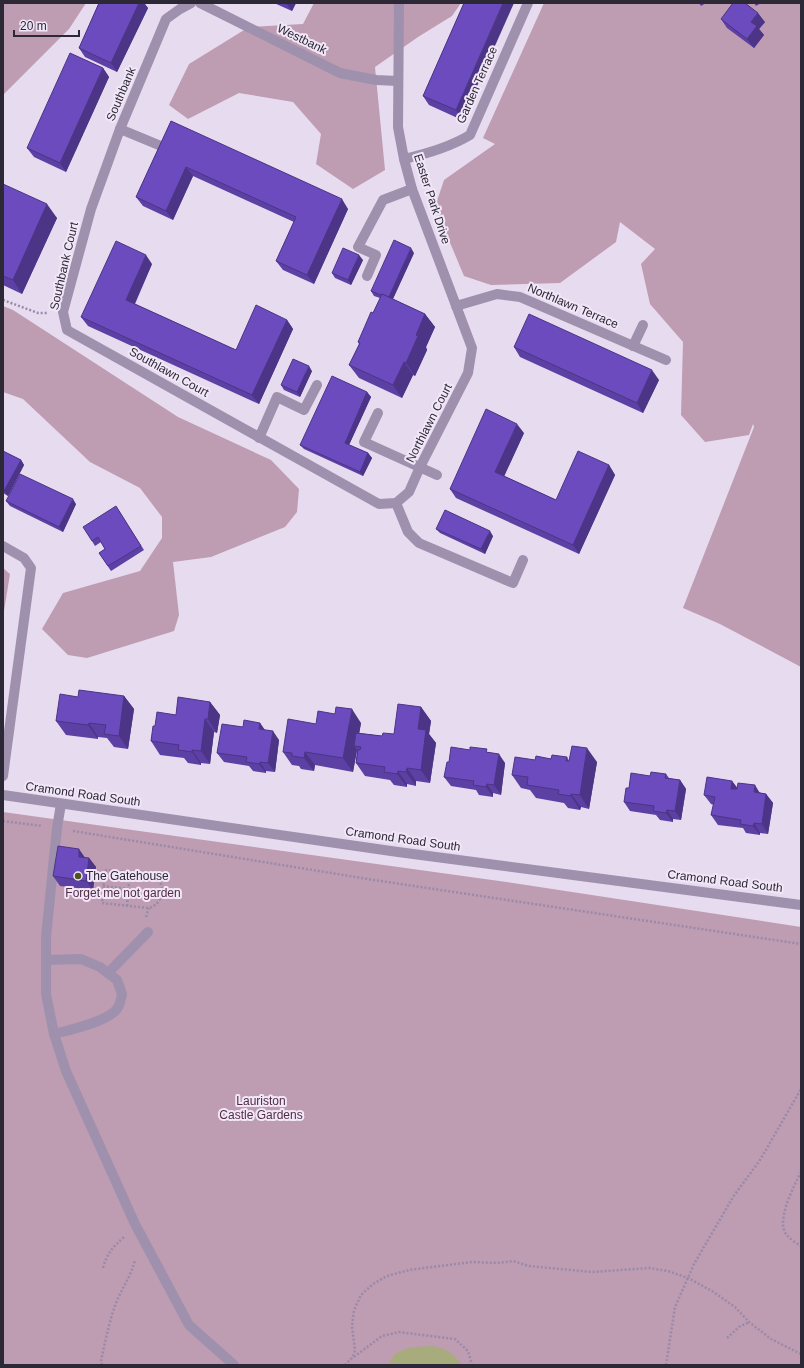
<svg xmlns="http://www.w3.org/2000/svg" width="804" height="1368" font-family="Helvetica,sans-serif">
<style>
.green{fill:#be9cb2}
.water{fill:#a8ac7c}
.lines{fill:none;stroke-linecap:round;stroke-linejoin:round}
.path{stroke:#998aa9;stroke-width:2.5;stroke-dasharray:2 2;stroke-linecap:butt}
.service{stroke:#9f91ae;stroke-width:10}
.minor{stroke:#9f91ae;stroke-width:10}
.tertiary{stroke:#9f91ae;stroke-width:10}
.wall{fill:#5d40a4}
.shaded-wall{fill:#4c3486}
.building{fill:#6c4bbf;stroke:#4c3486}
.poi-dot{fill:#4e5420;stroke:#f1e7f8;stroke-width:1.5}
.labels{text-anchor:middle;stroke-width:4;stroke-linejoin:round;paint-order:stroke}
.street-label{font-size:12px;fill:#2c2835;stroke:#f1e7f8}
.poi-label{font-size:12px;fill:#2c2835;stroke:#f1e7f8;text-anchor:start}
.park-label{font-size:12px;fill:#522d43;stroke:#f1e7f8}
</style>
<rect width="100%" height="100%" fill="#e7dbf0"/>
<g class="green">
<path d="M3 3H86L69 29 3 95Z"/>
<path d="M314 3H461L452 16 418 37 375 67 385 170 353 189 316 164 321 134 293 102 239 93 188 119 169 105 189 64 249 27 303 24Z"/>
<path d="M544 3H801V667L720 624 683 608 754 427 753 424 749 435 705 442 681 415 683 342 650 304 641 264 655 249 620 222 616 242 560 283 491 285 464 276 435 207 444 180 495 144 483 138Z"/>
<path d="M3 306 13 310 178 417 271 460 299 489 297 512 285 527 211 557 173 562 179 615 174 631 87 658 68 655 42 629 63 593 140 571 162 538V517L140 488 90 462 23 399 3 392Z"/>
<path d="M3 568 10 574 3 617Z"/>
<path d="M3 812 513 883 801 927V1365H3Z"/>
</g>
<path class="water" d="M432 1346C446 1348 454 1354 462 1365H390C391 1346 418 1347 432 1346Z"/>
<g class="lines">
<g class="path">
<path d="M3 300 38 313H47"/>
<path d="M3 821 42 826"/>
<path d="M73 831 374 880 801 944"/>
<path d="M105 870 153 874C166 883 165 903 149 908L102 903Z"/>
<path d="M103 886 129 889"/>
<path d="M127 906 130 872"/>
<path d="M146 917 149 908"/>
<path d="M801 1172C794 1186 776 1220 786 1234 790 1239 796 1243 801 1246"/>
<path d="M103 1268C107 1253 113 1247 124 1237"/>
<path d="M727 1338 739 1327 749 1322"/>
<path d="M354 1357 382 1336 399 1332 455 1339 468 1351 472 1365"/>
<path d="M102 1365 101 1361C105 1342 109 1322 116 1303 122 1288 131 1276 135 1260"/>
<path d="M345 1365 353 1357 355 1350 352 1326 354 1310 361 1295 373 1284 387 1276 409 1270 472 1262 497 1263 513 1261 529 1266 592 1272 649 1268 668 1271 688 1278 712 1291 735 1307 749 1322 771 1339 801 1354"/>
<path d="M666 1365 675 1307 694 1264 733 1197 760 1160 801 1089"/>
</g>
<g class="service">
<path d="M120 129 161 146"/>
<path d="M367 276 376 255 358 247 383 200 412 189"/>
<path d="M378 413 364 442 437 475"/>
<path d="M259 438 277 397 304 410 317 385"/>
<path d="M396 503 408 532 419 543 513 583 523 560"/>
<path d="M61 804 57 828 46 937V994L54 1034 66 1071 135 1224 189 1325 234 1365"/>
<path d="M46 960 81 959 100 967 117 980 122 994C121 999 120 1005 117 1009 107 1022 69 1030 54 1034"/>
<path d="M108 973 148 932"/>
</g>
<g class="minor">
<path d="M191 3 180 9 166 19 120 129 91 209 63 312 67 330 379 504 396 503 409 492 420 467 468 373 472 348 412 189 404 159 398 127 399 3"/>
<path d="M200 3 340 73 376 80 398 81"/>
<path d="M404 159C426 154 450 147 470 135L528 3"/>
<path d="M456 306 497 294 520 297 666 360"/>
<path d="M633 346 643 325"/>
<path d="M3 546 24 558 31 568 3 776"/>
</g>
<path class="tertiary" d="M3 795 398 852 801 905"/>
</g>
<g class="wall">
<path d="M99 3H144L148 8 117 72 85 57 79 48Z"/>
<path d="M274 3H296L292 11Z"/>
<path d="M464 3 462 120 429 105 423 96Z"/>
<path d="M699 3H706L701 6Z"/>
<path d="M754 3H761L756 6Z"/>
<path d="M721 19 765 22 759 29 764 35 754 48 727 28Z"/>
<path d="M103 68 109 77 66 172 34 157 27 148Z"/>
<path d="M171 121 348 209 314 284 283 270 276 261 294 222 193 176 173 220 143 206 136 197Z"/>
<path d="M3 184 57 218 22 294 3 285Z"/>
<path d="M414 253 393 299 425 314 435 327 426 347 427 350 415 376 413 375 402 398 359 378 349 365 359 344 358 342 373 313 380 298 374 296 371 291Z"/>
<path d="M363 260 351 285 335 278 332 273Z"/>
<path d="M152 264 135 304 236 350 287 320 293 329 259 404 88 326 81 317Z"/>
<path d="M514 347 659 380 643 413 520 357Z"/>
<path d="M312 371 300 397 284 390 281 385Z"/>
<path d="M367 392 371 397 349 445 368 453 372 458 363 476 304 449 300 445Z"/>
<path d="M524 433 504 476 556 500 609 465 615 475 579 554 456 498 450 489Z"/>
<path d="M3 451 21 460 24 465 8 496 3 493Z"/>
<path d="M6 501 76 504 63 532 10 506Z"/>
<path d="M119 511 144 550 111 571 99 553 105 549 101 542 95 546 92 541Z"/>
<path d="M436 529 493 536 485 554 440 533Z"/>
<path d="M124 696 134 709 128 749 114 747 107 738 98 737V739L66 735 56 721 78 697Z"/>
<path d="M210 702 220 715 217 733 214 732 210 764 201 763V765L188 763 184 758 160 755 151 741 155 726 176 715Z"/>
<path d="M421 707 431 721 429 734 436 743 430 783 416 781V786L407 784V787L394 785 390 780 365 776 356 763 357 751V750L353 772 315 765 314 771 301 769 299 766 292 765 283 752 316 724 361 723 359 733 382 736 394 734Z"/>
<path d="M260 723 265 730 279 740 275 772 266 771V773L253 771 249 766 224 762 217 753 243 727Z"/>
<path d="M489 752 505 763 501 795 493 793V797L479 795 476 790 451 786 444 777 449 762Z"/>
<path d="M567 757 569 761 597 762 589 809 581 807 580 810 568 808 564 803 536 798 530 790 521 788 512 775 535 760Z"/>
<path d="M666 774 669 778 680 780 686 789 681 820 673 819V822L660 820 656 815 630 811 624 802 629 788 650 776Z"/>
<path d="M732 781 737 788 766 794 773 803 768 834 760 833V835L746 833 743 828 718 825 711 815 714 805 711 804 704 795Z"/>
<path d="M85 858H89L96 867 93 890 60 886 53 876Z"/>
</g>
<g class="shaded-wall">
<path d="M139 3H144L148 8 117 72 111 63Z"/>
<path d="M286 3H296L292 11Z"/>
<path d="M503 3H514L462 120 456 110Z"/>
<path d="M758 13 765 22 759 29 764 35 754 48 747 39 751 22Z"/>
<path d="M103 68 109 77 66 172 60 163Z"/>
<path d="M186 167 193 176 173 220 166 211Z"/>
<path d="M342 199 348 209 314 284 307 275Z"/>
<path d="M47 204 57 218 22 294 13 280Z"/>
<path d="M411 248 414 253 391 303 388 299Z"/>
<path d="M146 255 152 264 132 309 126 300Z"/>
<path d="M359 255 363 260 351 285 348 280Z"/>
<path d="M425 314 435 327 426 347 427 350 415 376 406 363 416 335Z"/>
<path d="M287 320 293 329 259 404 252 395Z"/>
<path d="M404 362 413 375 402 398 393 385Z"/>
<path d="M309 366 312 371 300 397 297 392Z"/>
<path d="M652 370 659 380 643 413 637 403Z"/>
<path d="M367 392 371 397 348 447 345 443Z"/>
<path d="M517 424 524 433 502 481 495 472Z"/>
<path d="M368 453 372 458 363 476 360 472Z"/>
<path d="M21 460 24 465 8 496 4 491Z"/>
<path d="M609 465 615 475 579 554 573 545Z"/>
<path d="M73 499 76 504 63 532 59 527Z"/>
<path d="M490 531 493 536 485 554 481 549Z"/>
<path d="M124 696 134 709 128 749 119 736Z"/>
<path d="M210 702 220 715 217 733 208 719Z"/>
<path d="M421 707 431 721 429 734 436 743 430 783 421 770 418 729Z"/>
<path d="M352 709 361 723 357 747 354 746 357 750 353 772 343 758Z"/>
<path d="M205 719 214 732 210 764 201 751Z"/>
<path d="M89 723 98 737V739L88 725Z"/>
<path d="M260 723 266 732 259 729Z"/>
<path d="M273 731 279 740 275 772 268 763Z"/>
<path d="M587 748 597 762 589 809 580 795Z"/>
<path d="M192 750 201 763V765L192 752Z"/>
<path d="M305 752 315 765 314 771 304 758Z"/>
<path d="M499 754 505 763 501 795 494 785Z"/>
<path d="M260 762 266 771V773L259 764Z"/>
<path d="M407 768 416 781V786L406 772Z"/>
<path d="M398 771 407 784V787L397 774Z"/>
<path d="M680 780 686 789 681 820 675 811Z"/>
<path d="M732 781 739 790 731 789Z"/>
<path d="M487 784 493 793V797L486 787Z"/>
<path d="M755 785 761 795 754 792Z"/>
<path d="M571 794 581 807 580 810 571 796Z"/>
<path d="M766 794 773 803 768 834 762 824Z"/>
<path d="M667 810 673 819V822L666 813Z"/>
<path d="M754 823 760 833V835L753 826Z"/>
<path d="M79 849 86 859 79 857Z"/>
<path d="M89 858 96 867 93 890 86 881Z"/>
</g>
<g class="building">
<path d="M99 3H139L111 63 79 48Z"/>
<path d="M464 3H503L456 110 423 96Z"/>
<path d="M733 3H745L758 13 751 22 757 26 747 39 721 19Z"/>
<path d="M70 53 103 68 60 163 27 148Z"/>
<path d="M171 121 342 199 307 275 276 261 296 217 186 167 166 211 136 197Z"/>
<path d="M3 184 47 204 13 280 3 276Z"/>
<path d="M394 240 411 248 389 297 382 294 381 295 371 291Z"/>
<path d="M116 241 146 255 126 300 236 350 256 305 287 320 252 395 81 317Z"/>
<path d="M343 248 359 255 348 280 332 273Z"/>
<path d="M382 294 425 314 416 335 418 336 406 363 404 362 393 385 349 365 360 343 358 342 371 312 373 313Z"/>
<path d="M529 314 652 370 637 403 514 347Z"/>
<path d="M293 359 309 366 297 392 281 385Z"/>
<path d="M332 376 367 392 345 443 368 453 360 472 300 445Z"/>
<path d="M486 409 517 424 495 472 556 500 578 451 609 465 573 545 450 489Z"/>
<path d="M3 451 21 460 4 491 3 490Z"/>
<path d="M20 474 73 499 59 527 6 501Z"/>
<path d="M116 506 141 546 108 566 99 553 105 549 98 537 92 541 83 527Z"/>
<path d="M445 510 490 531 481 549 436 529Z"/>
<path d="M79 690 124 696 119 736 104 734 106 725 89 723 88 725 56 721 60 694 78 697Z"/>
<path d="M178 697 210 702 208 719H205L201 751 192 750V752L178 750 179 745 151 741 153 726H155L157 712 176 715Z"/>
<path d="M398 704 421 707 418 729 426 730 421 770 407 768 406 772 398 771 397 774 384 772 385 767 356 763 358 749 360 750 361 747 354 746 356 733 382 736 383 733 394 734Z"/>
<path d="M336 707 352 709 343 758 305 752 304 758 292 756V753L283 752 288 719 316 724 318 711 335 714Z"/>
<path d="M244 720 260 723 259 729 273 731 268 763 260 762 259 764 246 762 247 757 217 753 222 724 243 727Z"/>
<path d="M572 746 587 748 580 795 571 794V796L558 794 559 790 527 785 528 777 512 775 515 757 535 760 536 756 551 759 552 755 567 757 566 761H569Z"/>
<path d="M451 747 470 750V747L487 749 486 752 499 754 494 785 487 784 486 787 473 785 474 781 444 777 447 762H449Z"/>
<path d="M651 772 666 774 665 778 680 780 675 811 667 810 666 813 653 811 654 806 624 802 626 788H629L631 773 650 776Z"/>
<path d="M707 777 732 781 731 789H737L738 783 755 785 754 792 766 794 762 824 754 823 753 826 740 824 741 820 711 815 715 797 704 795Z"/>
<path d="M58 846 79 849V857L89 858 86 881 53 876Z"/>
</g>
<circle class="poi-dot" cx="78" cy="876" r="4"/>
<g class="labels">
<g class="street-label">
<text transform="translate(302 39) rotate(26)" y="4">Westbank</text>
<text transform="translate(477 85) rotate(-66)" y="4">Garden Terrace</text>
<text transform="translate(121 94) rotate(-67)" y="4">Southbank</text>
<text transform="translate(432 199) rotate(72)" y="4">Easter Park Drive</text>
<text transform="translate(64 266) rotate(-77)" y="4">Southbank Court</text>
<text transform="translate(573 306) rotate(23)" y="4">Northlawn Terrace</text>
<text transform="translate(169 372) rotate(29)" y="4">Southlawn Court</text>
<text transform="translate(429 423) rotate(-63)" y="4">Northlawn Court</text>
<text transform="translate(83 794) rotate(8)" y="4">Cramond Road South</text>
<text transform="translate(403 839) rotate(8)" y="4">Cramond Road South</text>
<text transform="translate(725 881) rotate(7)" y="4">Cramond Road South</text>
</g>
<g class="poi-label">
<text x="86" y="880">The Gatehouse</text>
</g>
<g class="park-label">
<text x="123" y="897">Forget me not garden</text>
<text x="261" y="1105">Lauriston<tspan x="261" dy="14">Castle Gardens</tspan></text>
</g>
</g>
<rect width="804" height="1368" fill="none" stroke="#2c2835" stroke-width="8"/>
<path d="M14 30v6h65v-6" fill="none" stroke="#2c2835" stroke-width="2"/>
<text x="20" y="30" font-size="12" fill="#2c2835" stroke="#f1e7f8" stroke-width="3" paint-order="stroke">20 m</text>
</svg>
